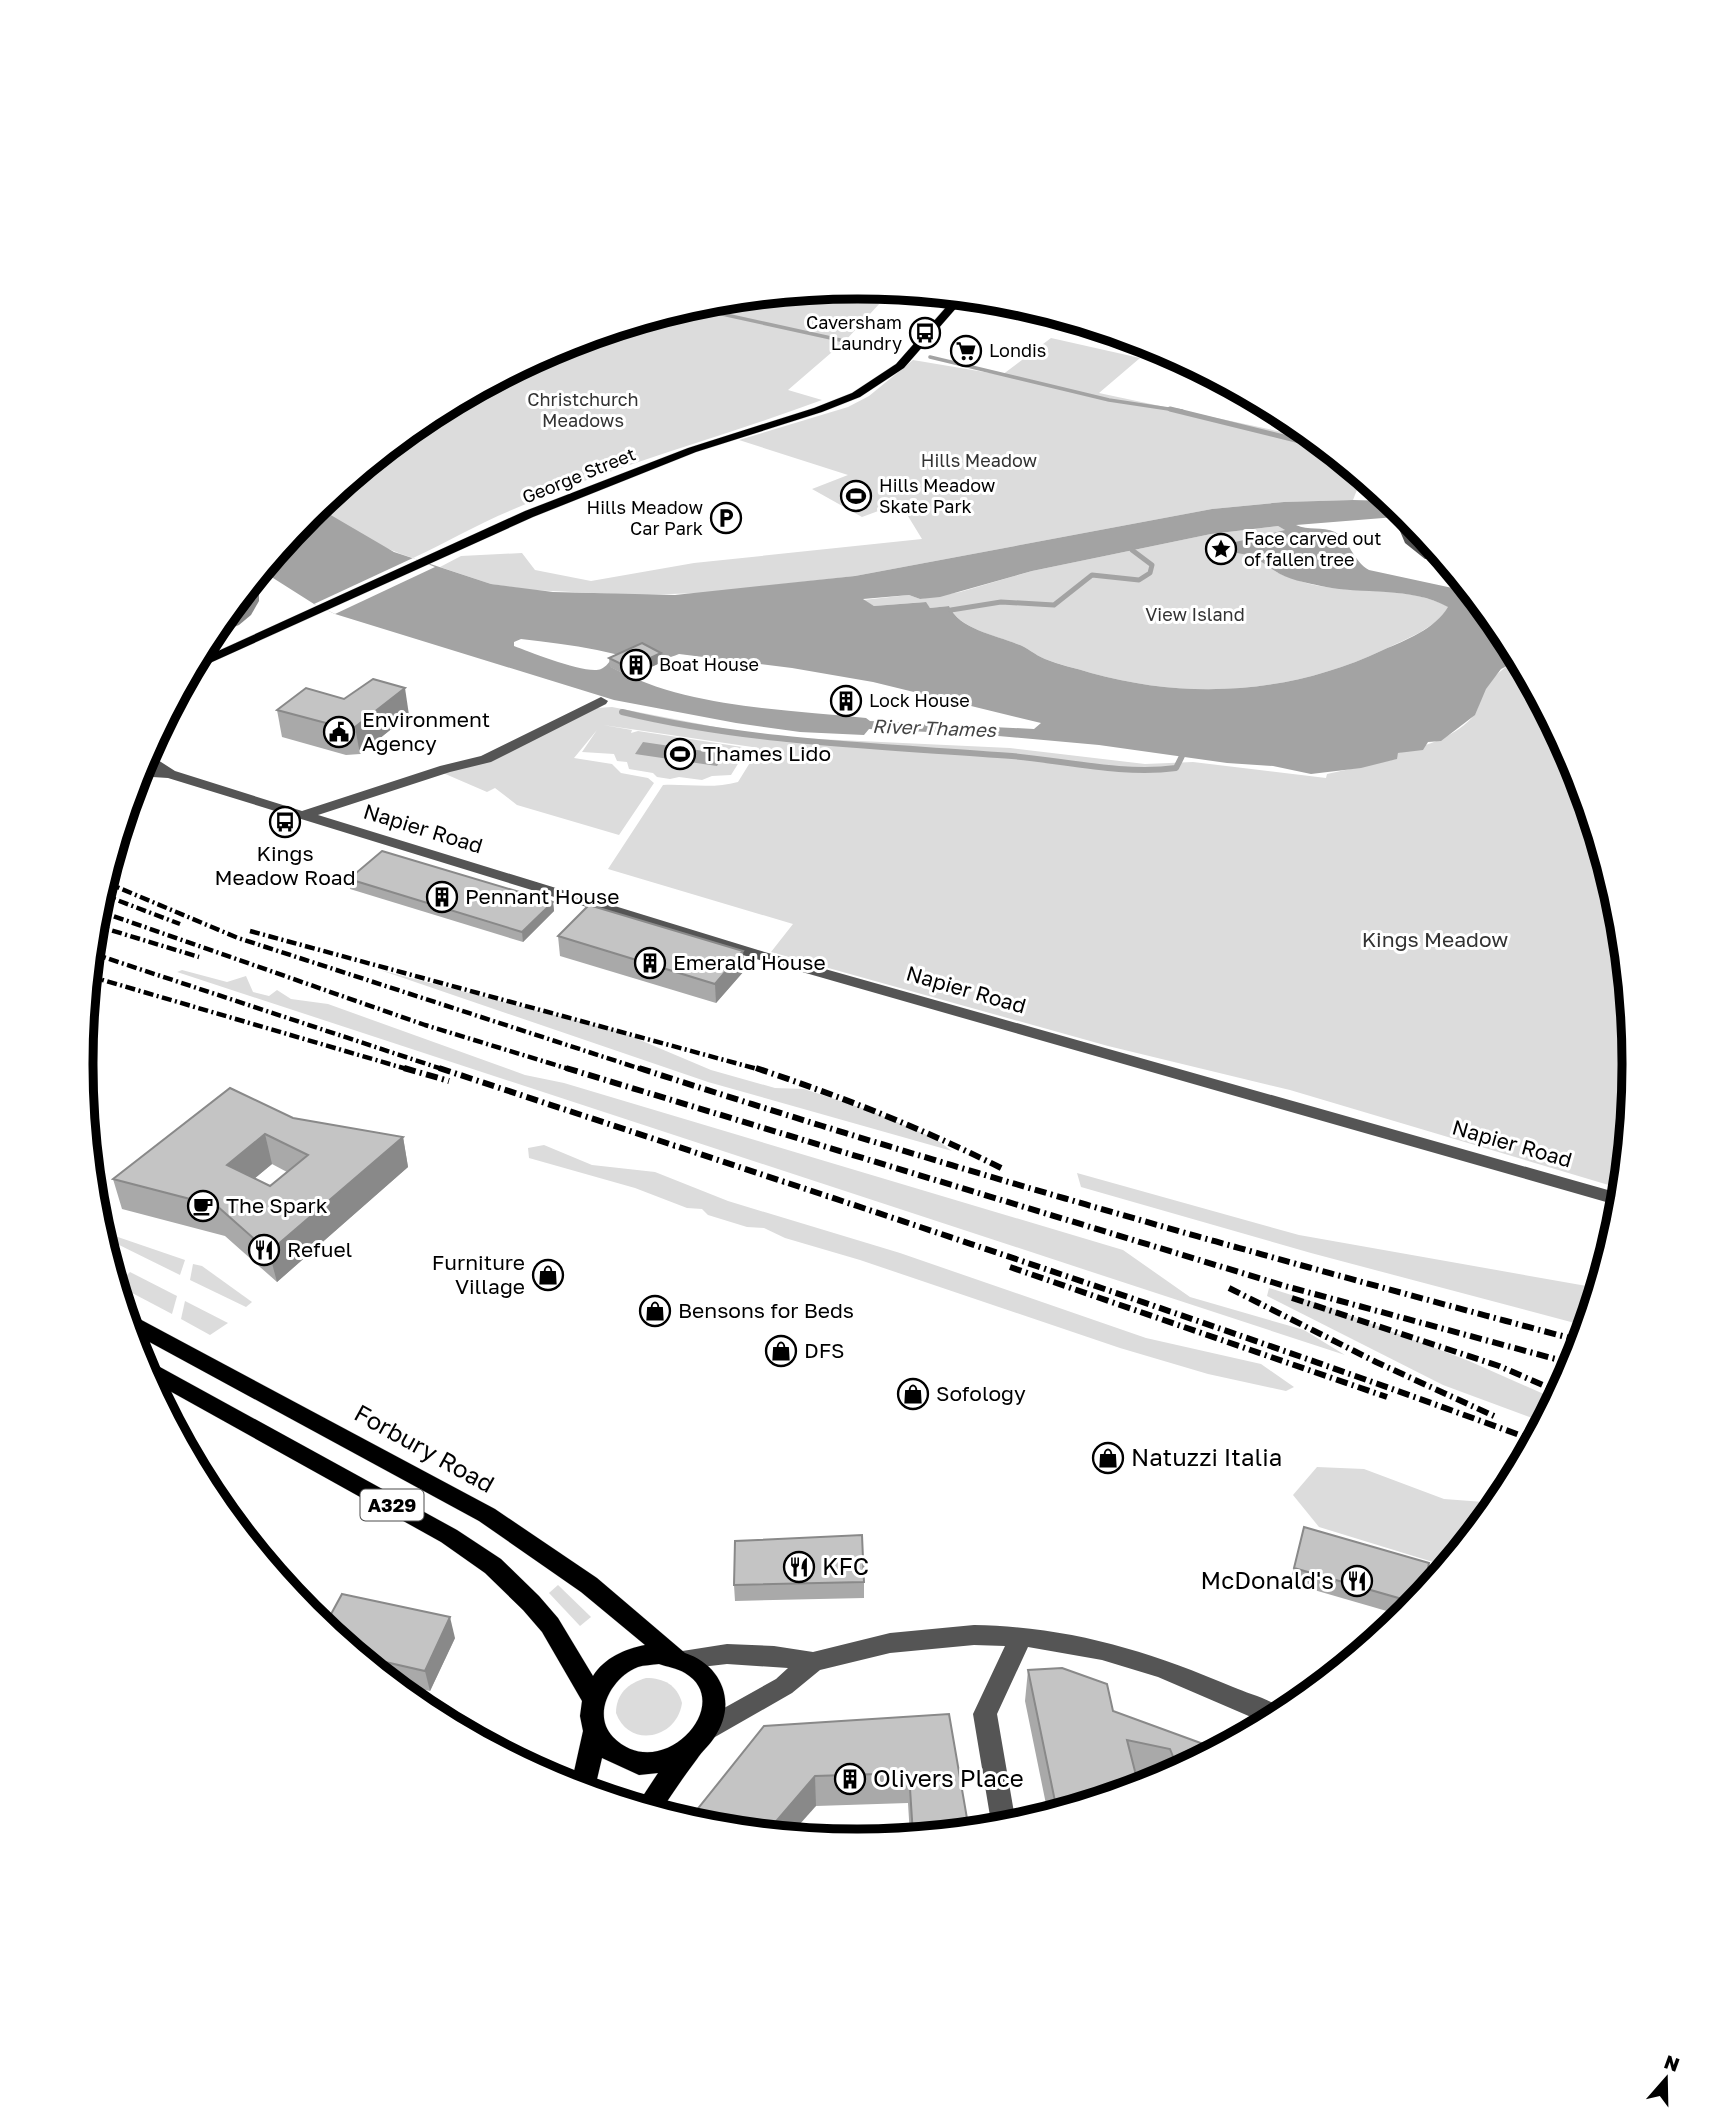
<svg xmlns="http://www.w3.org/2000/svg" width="1715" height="2128" font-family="'Golos Text',sans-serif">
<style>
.green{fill:#dcdcdc}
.water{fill:#a3a3a3;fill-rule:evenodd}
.pier{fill:#fff}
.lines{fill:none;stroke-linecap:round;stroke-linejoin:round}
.stream-far2{stroke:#a3a3a3;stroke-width:3.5}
.stream-far1{stroke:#a3a3a3;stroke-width:5}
.stream{stroke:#a3a3a3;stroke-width:6}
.major-casing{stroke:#dbdbdb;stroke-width:1}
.minor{fill:#555;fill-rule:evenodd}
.major{fill:#000;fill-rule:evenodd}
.rail-far1{stroke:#000;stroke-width:4.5;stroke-dasharray:10 3.5 2 3.5;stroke-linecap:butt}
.rail{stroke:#000;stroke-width:6;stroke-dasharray:12 4.5 2 4.5;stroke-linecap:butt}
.wall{fill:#a9a9a9;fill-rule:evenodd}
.shaded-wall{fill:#898989}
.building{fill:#c4c4c4;stroke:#898989;stroke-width:2;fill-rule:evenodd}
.labels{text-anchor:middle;stroke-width:6;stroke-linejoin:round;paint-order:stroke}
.far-poi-label{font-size:18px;fill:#000;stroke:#fff;text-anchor:start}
.far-park-label{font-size:18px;fill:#333;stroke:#fff}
.far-street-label{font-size:18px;fill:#000;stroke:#fff}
.far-water-label{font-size:19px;font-style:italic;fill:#444;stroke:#fff}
.shield{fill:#fff;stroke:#4c4c4c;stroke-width:2}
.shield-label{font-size:19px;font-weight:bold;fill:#000}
.poi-label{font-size:21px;fill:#000;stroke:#fff;text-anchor:start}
.street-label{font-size:21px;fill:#000;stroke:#fff}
.park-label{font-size:21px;fill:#333;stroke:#fff}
.near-street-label{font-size:24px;fill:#000;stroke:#fff}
.near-poi-label{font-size:24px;fill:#000;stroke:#fff;text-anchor:start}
.rim{fill:none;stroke:#000;stroke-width:9}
</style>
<rect width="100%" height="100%" fill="#fff"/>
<g class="green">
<path d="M858 287 892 290 846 340 788 390 822 400C720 438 615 465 514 509 480 523 447 542 413 558 378 548 348 527 317 507L426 418 561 346 706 302Z"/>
<path d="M1051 338 1140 358 1099 393 1301 436 1306 432 1362 477 1353 500 1284 502 1212 509 855 576 703 593 637 595 530 590 491 584 440 567 461 556 522 553 535 570 591 581 694 563 922 539 900 503 862 517 812 489 848 475 739 440 848 407 869 396 913 360 1002 375Z"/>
<path d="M1278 526 1286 530C1267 533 1249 538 1232 544L1237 552C1255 555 1261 562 1275 571 1281 575 1292 578 1300 581 1347 597 1404 583 1449 607 1435 629 1406 639 1383 650 1290 694 1189 700 1091 673 1076 668 1060 665 1045 659 1035 655 1027 647 1017 644 994 635 960 629 949 606L930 608 925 602 874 606 863 600 909 595 920 599 960 592 1032 571 1211 534Z"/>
<path d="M1519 660 1576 767 1620 913 1634 1064 1622 1189 1290 1090 1108 1046 771 952 793 924 608 869 663 785C688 784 714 789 738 782L759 748 603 725 632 730 631 733 638 731 742 747 746 751 731 775 712 776 702 780 679 777 670 779 657 777 653 773 629 769 627 762 617 761 614 754 582 752 597 730 574 758 612 764 621 773 648 778 654 783 619 835 517 805 495 788 487 792 443 773 488 760 597 708 612 707 731 730 796 738 1010 748 1145 764 1193 762 1326 778 1327 774 1396 759 1398 753C1425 746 1457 737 1475 714 1478 709 1479 703 1481 698 1487 682 1503 666 1519 660Z"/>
<path d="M182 970 227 982 246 976 253 992 269 996 277 990 291 999 328 1004 525 1075 564 1083 1123 1250 1190 1297 1304 1330 1345 1355 177 972Z"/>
<path d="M380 970 621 1032 711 1070 775 1088 804 1089 871 1111 934 1138 952 1151 708 1082Z"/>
<path d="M544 1145 592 1165 655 1172 728 1201 900 1253 1146 1338 1261 1364 1294 1387 1286 1391 1208 1374 1120 1348 860 1260 785 1238 764 1228 747 1227 708 1215 702 1209 687 1208 635 1188 529 1158 528 1148Z"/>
<path d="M1077 1173 1299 1235 1598 1288 1586 1326 1311 1253 1081 1187Z"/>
<path d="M112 1235 185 1260 180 1275 107 1239Z"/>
<path d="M193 1264 202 1266 252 1302 246 1307 190 1280Z"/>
<path d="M130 1272 177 1296 172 1314 117 1285Z"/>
<path d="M1269 1288 1320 1304 1469 1361 1555 1399 1543 1422 1443 1385 1267 1296Z"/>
<path d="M185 1301 228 1323 210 1335 181 1319Z"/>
<path d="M1317 1467 1364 1469 1444 1499 1497 1503 1446 1566 1319 1527 1293 1495Z"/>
<path d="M558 1585 591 1617 580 1626 549 1593Z"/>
<path d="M646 1678C664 1678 677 1685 682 1703 677 1739 629 1749 616 1713 616 1694 628 1683 646 1678Z"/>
</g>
<g class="water">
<path d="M1353 500 1391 501 1408 516 1296 525C1308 531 1322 526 1335 532 1350 541 1353 561 1369 570L1471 592 1504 633 1519 660 1501 669 1486 689 1475 715 1441 741 1428 742 1423 750 1398 753 1397 759 1361 768 1311 774 1273 766 1227 763 1099 745 987 735 869 729 864 735 800 732 736 723 614 700 335 614 314 604 262 571 317 507 394 552 491 584 553 592 675 595 855 576 1212 509 1284 502ZM1278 526 1285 530 1231 543 1237 553C1255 555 1261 562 1275 571 1286 579 1307 583 1321 586 1362 595 1411 586 1448 607 1435 629 1406 640 1383 650 1290 694 1189 700 1091 673 1076 668 1059 665 1045 659 1035 655 1027 647 1017 644 995 635 959 629 949 606L930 608 926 602 874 606 863 599 909 595 920 599 940 597 1032 571 1211 534ZM521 639C546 642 572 645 597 650 624 655 648 667 679 654L792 668 873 682 1041 723 1034 729 870 721 866 718C782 709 686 708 611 667L613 657C610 661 606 667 601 669 587 675 530 652 514 646V642Z"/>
<path d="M643 742 724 754 717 766 635 754Z"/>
</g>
<path class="pier" d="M413 558 435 567 335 614 314 604Z"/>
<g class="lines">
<g class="stream-far2">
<path d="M690 307 840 340"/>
<path d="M930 357 1109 400 1182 411"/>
</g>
<g class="stream-far1">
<path d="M1170 409 1324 447"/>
<path d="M951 610 1001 602 1054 605 1092 575 1139 580 1150 573 1152 565 1132 550"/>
</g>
<path class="stream" d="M622 712C751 743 880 746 1012 756 1066 761 1123 775 1176 768L1182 756"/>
<g class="major-casing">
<g id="major">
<path d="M955 297 965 298 904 368 860 397 822 412 696 452 533 517 190 672 196 661 525 511 688 448 814 408 852 393 896 364Z"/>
<path d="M125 1314 134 1316 495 1509 597 1578 685 1653C722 1665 738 1704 714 1738 709 1746 702 1751 697 1759 684 1776 672 1794 660 1812L637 1805 658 1773 639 1775 602 1758 594 1792 571 1785 583 1731 580 1716 582 1701 542 1632 523 1610 485 1573 441 1542 150 1380 139 1359 149 1361 457 1530 501 1559 539 1596 558 1618 593 1676C604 1658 625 1649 645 1645L581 1592 479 1521 131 1332ZM659 1664C667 1667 677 1668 685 1673 737 1704 661 1786 613 1737 591 1714 612 1677 638 1667 644 1665 652 1665 659 1664Z"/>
</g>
</g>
<g class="minor">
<path d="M1410 518 1415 524 1410 526 1414 538 1433 553V559H1425L1405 543 1397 524Z"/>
<path d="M601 697 608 701 606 704 491 762 450 772 318 815 758 950 1622 1194 1620 1206 746 956 168 778 137 776 139 768 152 769 142 762 147 753 175 771 302 811 440 766 481 756Z"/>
<path d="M974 1625C1070 1627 1145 1650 1233 1687 1249 1694 1274 1700 1286 1712L1265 1723 1158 1677 1102 1660 1028 1647 997 1714 1016 1824 992 1828 973 1714 1005 1646 974 1645 890 1653 820 1670 792 1693 708 1741 699 1738 696 1730 699 1722 776 1679 788 1668 727 1664 684 1669 676 1666 672 1659 676 1652 727 1644 774 1646 813 1652 890 1633Z"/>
</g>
<use href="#major" class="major"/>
<g class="rail-far1">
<path d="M105 882 238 938 644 1070"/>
<path d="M101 894 180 924"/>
<path d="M96 910 425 1025 572 1070"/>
<path d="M94 925 199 957"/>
<path d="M250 931 761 1070"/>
<path d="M91 953 445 1070"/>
<path d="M89 976 410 1070"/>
</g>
<g class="rail">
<path d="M404 1068 449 1081"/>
<path d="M439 1068C805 1189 1171 1307 1533 1440"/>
<path d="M566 1068 1285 1286 1574 1364"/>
<path d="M639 1068C950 1169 1265 1257 1581 1341"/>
<path d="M756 1068C842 1097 922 1128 1003 1169"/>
<path d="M1010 1267 1387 1397"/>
<path d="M1229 1288 1376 1362 1494 1416"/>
<path d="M1292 1298 1499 1366 1559 1392"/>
</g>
</g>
<g class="wall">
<path d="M609 658 662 662 630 677 610 667Z"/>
<path d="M344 699 409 715 360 754 346 755 282 737 277 710Z"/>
<path d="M349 879 553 902 554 911 523 942 350 889Z"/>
<path d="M558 936 743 951 744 971 716 1003 560 956Z"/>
<path d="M293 1118 403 1137 408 1167 277 1282 225 1236 122 1209 113 1179ZM272 1164 287 1172 270 1186 255 1178Z"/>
<path d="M1304 1527 1423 1594 1404 1616 1290 1583Z"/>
<path d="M864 1582V1598L735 1601 734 1585Z"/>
<path d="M324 1627 455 1638 430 1691 393 1683Z"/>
<path d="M1028 1670 1113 1711 1217 1749 1161 1778 1136 1772 1139 1787 1048 1814 1025 1701Z"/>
<path d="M949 1714 969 1830 910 1836 908 1803 816 1806 706 1826Z"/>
</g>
<g class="shaded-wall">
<path d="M256 578 259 593V601L251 615 239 625 209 637 212 632Z"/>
<path d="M661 653 662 662 630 677 629 668Z"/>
<path d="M405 688 409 715 360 754 355 727Z"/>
<path d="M553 902 554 911 523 942 522 932Z"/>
<path d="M743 951 744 971 716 1003 715 984Z"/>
<path d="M265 1134 272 1164 235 1195 227 1165Z"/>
<path d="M403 1137 408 1167 277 1282 269 1252Z"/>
<path d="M185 1425 192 1446 187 1449 177 1431Z"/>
<path d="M450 1617 455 1638 430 1691 425 1671Z"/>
<path d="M385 1662 390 1680 380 1672Z"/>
<path d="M815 1776 816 1806 791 1834 767 1832Z"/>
</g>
<g class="building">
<path d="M642 643 661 653 629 668 609 658Z"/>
<path d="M373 679 405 688 355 727H341L277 710 306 688 344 699Z"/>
<path d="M382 851 553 902 522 932 349 879Z"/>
<path d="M589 905 743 951 715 984 558 936Z"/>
<path d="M230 1088 293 1118 403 1137 269 1252 217 1206 113 1179ZM265 1134 308 1155 270 1186 227 1165Z"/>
<path d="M172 1422 185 1425 177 1431Z"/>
<path d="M1304 1527 1429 1563 1423 1594 1416 1603 1294 1568Z"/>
<path d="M862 1535 864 1582 734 1585 735 1541Z"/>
<path d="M342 1594 450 1617 425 1671 385 1662 380 1672 324 1627Z"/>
<path d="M1062 1668 1107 1684 1113 1711 1217 1749 1178 1769 1170 1749 1127 1740 1139 1787 1057 1811 1028 1670Z"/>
<path d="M949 1714 969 1830 913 1835 909 1773 815 1776 767 1832 706 1826 688 1821 764 1726Z"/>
</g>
<defs>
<g id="bus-ring" transform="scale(1.575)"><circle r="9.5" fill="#fff" stroke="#000" stroke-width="1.5"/><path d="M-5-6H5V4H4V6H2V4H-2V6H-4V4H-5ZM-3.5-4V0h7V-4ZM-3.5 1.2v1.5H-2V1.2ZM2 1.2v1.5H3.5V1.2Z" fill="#000"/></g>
<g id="supermarket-ring" transform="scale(1.575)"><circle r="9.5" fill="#fff" stroke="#000" stroke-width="1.5"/><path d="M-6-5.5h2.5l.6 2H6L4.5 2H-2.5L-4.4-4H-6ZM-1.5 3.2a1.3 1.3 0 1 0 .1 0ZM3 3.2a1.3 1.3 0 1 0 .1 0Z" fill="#000"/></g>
<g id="stadium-ring" transform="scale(1.575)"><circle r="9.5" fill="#fff" stroke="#000" stroke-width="1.5"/><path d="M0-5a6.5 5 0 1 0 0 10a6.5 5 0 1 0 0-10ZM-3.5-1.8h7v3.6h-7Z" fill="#000"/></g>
<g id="parking-ring" transform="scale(1.575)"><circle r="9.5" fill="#fff" stroke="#000" stroke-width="1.5"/><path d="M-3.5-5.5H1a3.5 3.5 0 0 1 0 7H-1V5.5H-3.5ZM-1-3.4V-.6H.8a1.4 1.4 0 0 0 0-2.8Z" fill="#000"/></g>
<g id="sight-ring" transform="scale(1.575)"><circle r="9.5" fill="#fff" stroke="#000" stroke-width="1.5"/><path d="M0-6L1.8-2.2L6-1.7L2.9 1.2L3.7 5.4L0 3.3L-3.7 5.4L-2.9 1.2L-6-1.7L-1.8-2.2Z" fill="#000"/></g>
<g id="building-ring" transform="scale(1.575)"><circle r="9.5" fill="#fff" stroke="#000" stroke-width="1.5"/><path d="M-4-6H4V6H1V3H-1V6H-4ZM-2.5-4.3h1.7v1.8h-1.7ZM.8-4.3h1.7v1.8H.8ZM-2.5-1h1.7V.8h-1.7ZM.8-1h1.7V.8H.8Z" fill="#000"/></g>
<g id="civic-ring" transform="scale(1.575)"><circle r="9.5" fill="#fff" stroke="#000" stroke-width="1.5"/><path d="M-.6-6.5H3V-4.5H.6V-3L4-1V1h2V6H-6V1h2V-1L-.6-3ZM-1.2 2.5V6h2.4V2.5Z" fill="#000"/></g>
<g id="cafe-ring" transform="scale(1.575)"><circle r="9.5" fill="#fff" stroke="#000" stroke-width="1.5"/><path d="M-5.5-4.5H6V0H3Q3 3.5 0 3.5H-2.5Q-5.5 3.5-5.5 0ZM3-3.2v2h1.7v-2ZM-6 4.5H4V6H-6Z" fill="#000"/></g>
<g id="restaurant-ring" transform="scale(1.575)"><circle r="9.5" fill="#fff" stroke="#000" stroke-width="1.5"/><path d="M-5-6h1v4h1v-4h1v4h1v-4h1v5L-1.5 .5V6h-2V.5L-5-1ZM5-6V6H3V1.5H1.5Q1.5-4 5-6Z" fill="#000"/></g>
<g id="shop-ring" transform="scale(1.575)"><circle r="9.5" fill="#fff" stroke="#000" stroke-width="1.5"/><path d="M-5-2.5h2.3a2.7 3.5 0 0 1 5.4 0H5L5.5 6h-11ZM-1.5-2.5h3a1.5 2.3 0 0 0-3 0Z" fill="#000"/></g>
</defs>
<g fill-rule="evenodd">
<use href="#bus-ring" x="925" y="333"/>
<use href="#supermarket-ring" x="966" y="351"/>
<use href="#stadium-ring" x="856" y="496"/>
<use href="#parking-ring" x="726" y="518"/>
<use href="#sight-ring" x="1221" y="549"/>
<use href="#building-ring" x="636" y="665"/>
<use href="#building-ring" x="846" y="701"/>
<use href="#civic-ring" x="339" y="732"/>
<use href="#stadium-ring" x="680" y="754"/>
<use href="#bus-ring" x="285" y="822"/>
<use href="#building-ring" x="442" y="897"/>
<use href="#building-ring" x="650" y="963"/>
<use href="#cafe-ring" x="203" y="1206"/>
<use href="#restaurant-ring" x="264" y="1250"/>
<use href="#shop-ring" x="548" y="1275"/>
<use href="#shop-ring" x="655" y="1311"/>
<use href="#shop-ring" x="781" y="1351"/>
<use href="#shop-ring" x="913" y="1394"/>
<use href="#shop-ring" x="1108" y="1458"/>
<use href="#restaurant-ring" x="799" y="1567"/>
<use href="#restaurant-ring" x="1357" y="1581"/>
<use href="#building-ring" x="850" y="1779"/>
</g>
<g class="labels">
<g class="far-poi-label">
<text x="902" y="329" text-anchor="end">Caversham<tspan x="902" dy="21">Laundry</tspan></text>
<text x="989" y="357">Londis</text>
<text x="879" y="492">Hills Meadow<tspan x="879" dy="21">Skate Park</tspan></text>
<text x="703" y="514" text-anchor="end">Hills Meadow<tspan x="703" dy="21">Car Park</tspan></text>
<text x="1244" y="545">Face carved out<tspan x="1244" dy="21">of fallen tree</tspan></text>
<text x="659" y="671">Boat House</text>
<text x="869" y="707">Lock House</text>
</g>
<g class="far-park-label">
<text x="583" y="406">Christchurch<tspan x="583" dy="21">Meadows</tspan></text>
<text x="979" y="467">Hills Meadow</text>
<text x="1195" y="621">View Island</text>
</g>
<g class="far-street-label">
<text transform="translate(579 476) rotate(-22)" y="6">George Street</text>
</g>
<g class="far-water-label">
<text transform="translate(934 728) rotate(2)" y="7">River Thames</text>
</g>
<rect class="shield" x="360.5" y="1489.5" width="63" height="31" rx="5"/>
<g class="shield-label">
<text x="392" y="1512">A329</text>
</g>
<g class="poi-label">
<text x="362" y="727">Environment<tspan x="362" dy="24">Agency</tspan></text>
<text x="703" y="761">Thames Lido</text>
<text x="285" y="861" text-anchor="middle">Kings<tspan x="285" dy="24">Meadow Road</tspan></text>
<text x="465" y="904">Pennant House</text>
<text x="673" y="970">Emerald House</text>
<text x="226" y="1213">The Spark</text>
<text x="287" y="1257">Refuel</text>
<text x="525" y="1270" text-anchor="end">Furniture<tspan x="525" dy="24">Village</tspan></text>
<text x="678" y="1318">Bensons for Beds</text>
<text x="804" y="1358">DFS</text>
<text x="936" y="1401">Sofology</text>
</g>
<g class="street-label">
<text transform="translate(423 829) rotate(17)" y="7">Napier Road</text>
<text transform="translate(966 990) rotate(16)" y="7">Napier Road</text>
<text transform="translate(1512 1144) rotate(16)" y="7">Napier Road</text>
</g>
<g class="park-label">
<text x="1435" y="947">Kings Meadow</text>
</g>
<g class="near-street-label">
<text transform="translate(424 1449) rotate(29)" y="8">Forbury Road</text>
</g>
<g class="near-poi-label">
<text x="1131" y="1466">Natuzzi Italia</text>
<text x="822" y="1575">KFC</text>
<text x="1334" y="1589" text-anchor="end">McDonald's</text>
<text x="873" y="1787">Olivers Place</text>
</g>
</g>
<path d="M0 0H1715V2128H0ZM857 299H858A764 764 0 0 1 1622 1063V1065A764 764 0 0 1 858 1829H857A764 764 0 0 1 93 1065V1063A764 764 0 0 1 857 299Z" fill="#fff" fill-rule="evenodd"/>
<path class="rim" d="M857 299H858A764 764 0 0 1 1622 1063V1065A764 764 0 0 1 858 1829H857A764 764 0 0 1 93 1065V1063A764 764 0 0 1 857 299Z"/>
<g transform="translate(1666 2079) rotate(20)" stroke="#ffffff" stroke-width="5" paint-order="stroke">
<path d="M0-5L12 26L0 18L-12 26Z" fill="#000000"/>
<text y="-10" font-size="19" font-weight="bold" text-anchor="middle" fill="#000000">N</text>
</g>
</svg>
